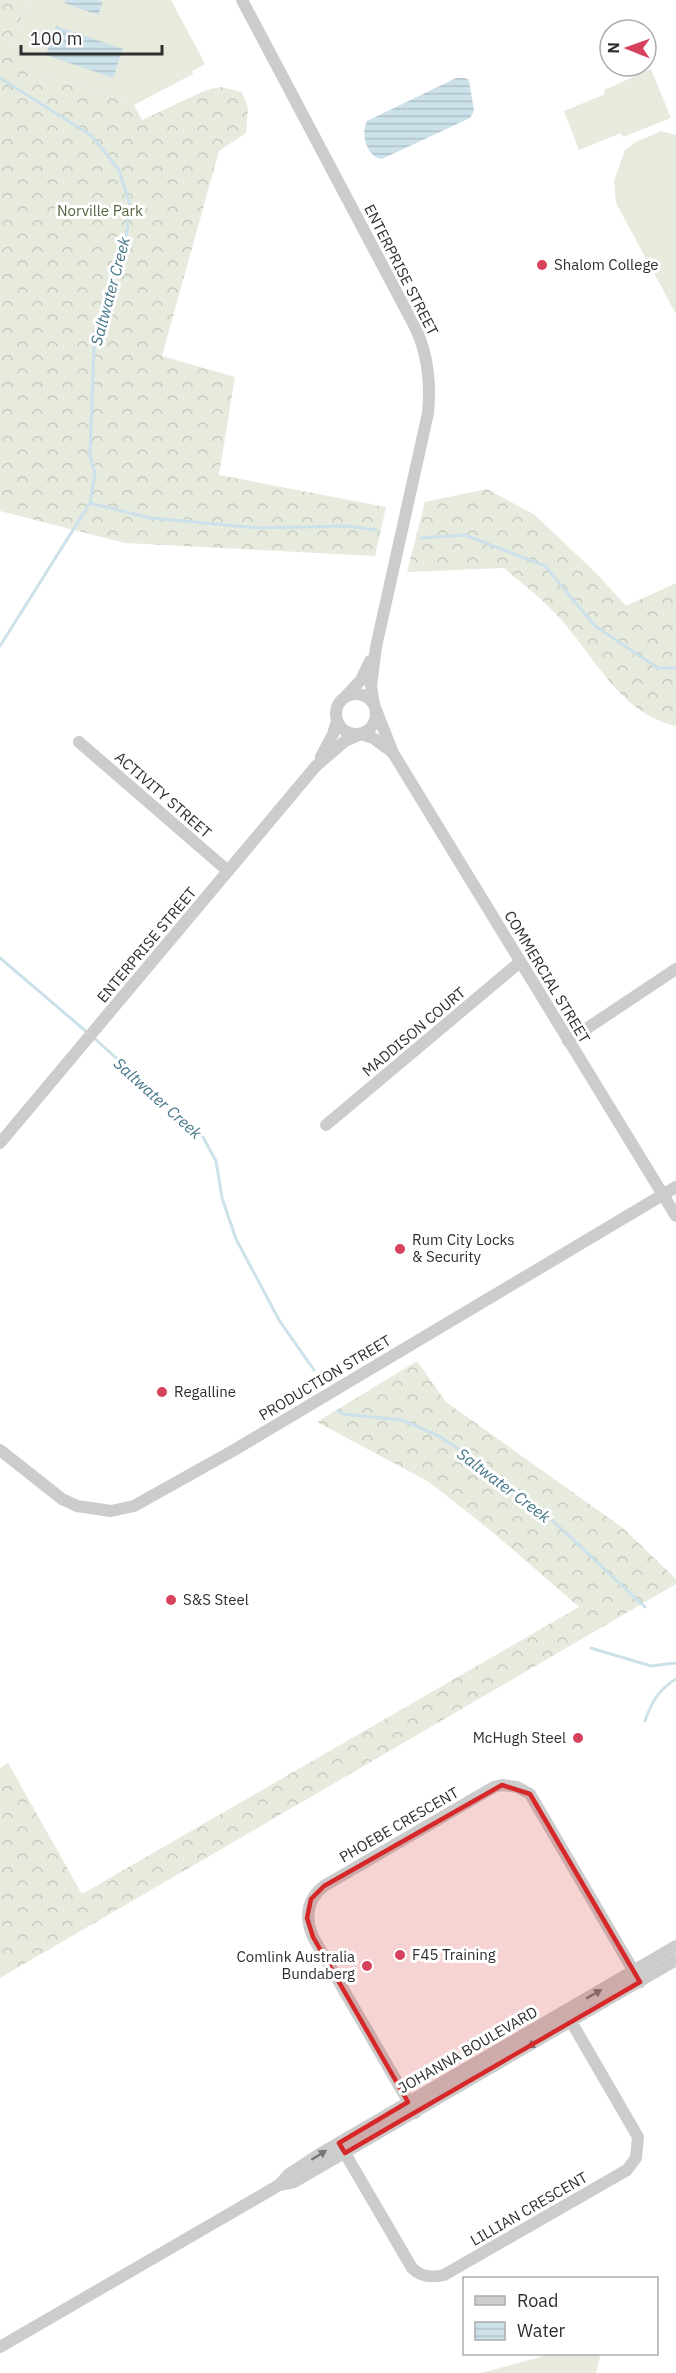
<svg xmlns="http://www.w3.org/2000/svg" width="676" height="2373" font-family="'IBM Plex Sans',sans-serif">
<style>
.forest{fill:url(#forest-crowns)}
.pitch{fill:#e6ebde}
.water{fill:url(#water-rules)}
.lines{fill:none;stroke-linecap:round;stroke-linejoin:round}
.stream{stroke:#cce1e9;stroke-width:3}
.minor{stroke:#ccc;stroke-width:12}
.oneway{fill:#767676}
.marked{fill:#d62828;fill-opacity:0.2;stroke:#d62828;stroke-width:4.5;stroke-linejoin:round}
.poi-dot{fill:#d6425b;stroke:#fff;stroke-width:2}
.labels{text-anchor:middle;stroke-width:6;stroke-linejoin:round;paint-order:stroke}
.park-label{font-size:15px;fill:#566740;stroke:#fff}
.poi-label{font-size:15px;fill:#2f2f2f;stroke:#fff;text-anchor:start}
.street-label{font-size:15px;fill:#2f2f2f;stroke:#fff}
.water-label{font-size:16px;font-style:italic;fill:#44768a;stroke:#fff}
</style>
<defs>
<pattern id="forest-crowns" width="20" height="18" patternUnits="userSpaceOnUse" patternTransform="scale(1.5)"><rect width="20" height="18" fill="#e6ebde"/><path d="M2 6a3 3 0 1 1 6 0M12 15a3 3 0 1 1 6 0" fill="none" stroke="#c6cabf"/></pattern>
<pattern id="water-rules" width="6" height="5" patternUnits="userSpaceOnUse" patternTransform="scale(1.5)"><rect width="6" height="5" fill="#cce1e9"/><path d="M0 2.5h6" fill="none" stroke="#b0c1c8"/></pattern>
</defs>
<rect width="100%" height="100%" fill="#fff"/>
<g class="forest">
<path d="M0 0H28L12 45 23 67 134 105 142 120 204 91 221 87 242 92 248 108 246 133 219 151 162 356 235 377 219 475 386 507 375 556 125 543 0 511Z"/>
<path d="M487 489 535 515 598 575 626 606 676 583V726C617 713 592 650 553 611 538 595 520 582 504 568L407 572 425 502Z"/>
<path d="M417 1361 446 1402 623 1528 676 1579V1584L0 1978V1768L8 1763 82 1894 579 1607 490 1530 429 1482 317 1422Z"/>
</g>
<g class="pitch">
<path d="M28 0H171L205 64 192 71 193 74 134 105 22 67 12 45Z"/>
<path d="M651 69 671 118 623 137 621 133 579 150 564 111 605 94 604 90Z"/>
<path d="M661 131 676 135V314L616 203 614 181 625 150 636 142Z"/>
<path d="M551 2354H598L600 2357 596 2373H481Z"/>
</g>
<g class="water">
<path d="M66 0H97L103 2 98 15 64 3Z"/>
<path d="M56 26 123 49 113 78 46 55Z"/>
<path d="M456 78H465L469 80 474 111 470 118 382 159C367 158 360 133 367 121Z"/>
</g>
<g class="lines">
<g class="stream">
<path d="M0 78 92 136 119 170 130 205 126 239 94 346 90 456 95 473 90 503 0 646"/>
<path d="M90 503 150 518 259 528 347 526 376 530"/>
<path d="M421 538 465 535 545 566 595 626 658 668H676"/>
<path d="M0 958 88 1033"/>
<path d="M93 1037 203 1137 216 1161 222 1198 236 1239 279 1320 314 1370"/>
<path d="M338 1411 343 1414 402 1420 439 1436 476 1461 553 1521 645 1607"/>
<path d="M591 1648 651 1666 676 1663"/>
<path d="M645 1721C651 1703 659 1689 676 1679"/>
</g>
<g class="minor">
<path d="M242 0 414 325C428 353 431 382 428 413L376 647 371 686 374 705"/>
<circle cx="356" cy="714" r="20"/>
<path d="M346 696 361 680 370 661"/>
<path d="M376 710 393 753 676 1216"/>
<path d="M361 734 373 738 392 752"/>
<path d="M79 742 228 871"/>
<path d="M321 757 333 734 337 721"/>
<path d="M568 1041 676 969"/>
<path d="M326 1125 520 962"/>
<path d="M0 1143 316 766 345 741 359 735"/>
<path d="M0 1450 62 1499 77 1506 111 1511 134 1506 236 1449 676 1187"/>
<path d="M415 2113 313 1937C305 1918 306 1900 324 1886L494 1787 502 1785 517 1787 530 1794 640 1982"/>
<path d="M339 2143 412 2268C421 2277 431 2278 444 2275L627 2170 636 2158 638 2137 565 2011"/>
<path d="M279 2185 294 2182 676 1960"/>
<path d="M0 2347 269 2191 279 2185 289 2174 318 2155 676 1946"/>
</g>
</g>
<defs><path id="oneway-solid" d="M-6-.8H1V-3.2L6.5 0L1 3.2V.8H-6Z" transform="scale(1.5)"/></defs>
<g class="oneway">
<use href="#oneway-solid" transform="translate(594 1994) rotate(-30)"/>
<use href="#oneway-solid" transform="translate(535 2043) rotate(150)"/>
<use href="#oneway-solid" transform="translate(319 2155) rotate(-32)"/>
</g>
<path class="marked" d="M502 1785 530 1794 640 1982 345 2153 339 2143 408 2102 313 1937 307 1918 311 1899 324 1886Z"/>
<g class="poi-dot">
<circle cx="542" cy="265" r="6"/>
<circle cx="400" cy="1249" r="6"/>
<circle cx="162" cy="1392" r="6"/>
<circle cx="171" cy="1600" r="6"/>
<circle cx="578" cy="1738" r="6"/>
<circle cx="400" cy="1955" r="6"/>
<circle cx="367" cy="1966" r="6"/>
</g>
<g class="labels">
<g class="park-label">
<text x="100" y="216">Norville Park</text>
</g>
<g class="poi-label">
<text x="554" y="270">Shalom College</text>
<text x="412" y="1245">Rum City Locks<tspan x="412" dy="17">&amp; Security</tspan></text>
<text x="174" y="1397">Regalline</text>
<text x="183" y="1605">S&amp;S Steel</text>
<text x="566" y="1743" text-anchor="end">McHugh Steel</text>
<text x="412" y="1960">F45 Training</text>
<text x="355" y="1962" text-anchor="end">Comlink Australia<tspan x="355" dy="17">Bundaberg</tspan></text>
</g>
<g class="street-label">
<text transform="translate(401 270) rotate(63)" y="5">ENTERPRISE STREET</text>
<text transform="translate(163 795) rotate(41)" y="5">ACTIVITY STREET</text>
<text transform="translate(147 945) rotate(-50)" y="5">ENTERPRISE STREET</text>
<text transform="translate(547 977) rotate(59)" y="5">COMMERCIAL STREET</text>
<text transform="translate(414 1032) rotate(-40)" y="5">MADDISON COURT</text>
<text transform="translate(325 1378) rotate(-31)" y="5">PRODUCTION STREET</text>
<text transform="translate(399 1825) rotate(-30)" y="5">PHOEBE CRESCENT</text>
<text transform="translate(468 2050) rotate(-30)" y="5">JOHANNA BOULEVARD</text>
<text transform="translate(529 2209) rotate(-30)" y="5">LILLIAN CRESCENT</text>
</g>
<g class="water-label">
<text transform="translate(110 291) rotate(-75)" y="6">Saltwater Creek</text>
<text transform="translate(158 1098) rotate(42)" y="6">Saltwater Creek</text>
<text transform="translate(504 1485) rotate(37)" y="6">Saltwater Creek</text>
</g>
</g>
<rect x="463" y="2277" width="195" height="78" fill="#ffffff" stroke="#acacac" stroke-width="1.5"/>
<rect x="475" y="2296" width="30" height="9" fill="#cccccc" stroke="#acacac" stroke-width="1.5"/>
<text x="517" y="2307" font-size="18" fill="#2f2f2f">Road</text>
<rect x="475" y="2322" width="30" height="18" fill="url(#water-rules)" stroke="#acacac" stroke-width="1.5"/>
<text x="517" y="2337" font-size="18" fill="#2f2f2f">Water</text>
<g transform="translate(628 48) rotate(271)"><circle r="28" fill="#ffffff" stroke="#acacac" stroke-width="1.5"/>
<path d="M0-4.5L10 22L0 15L-10 22Z" fill="#d6425b"/>
<text y="-9" font-size="16" font-weight="bold" text-anchor="middle" fill="#2f2f2f">N</text>
</g>
<path d="M21 45v9h141v-9" fill="none" stroke="#2f2f2f" stroke-width="3"/>
<text x="30" y="45" font-size="18" fill="#2f2f2f" stroke="#ffffff" stroke-width="4.5" paint-order="stroke">100 m</text>
</svg>
